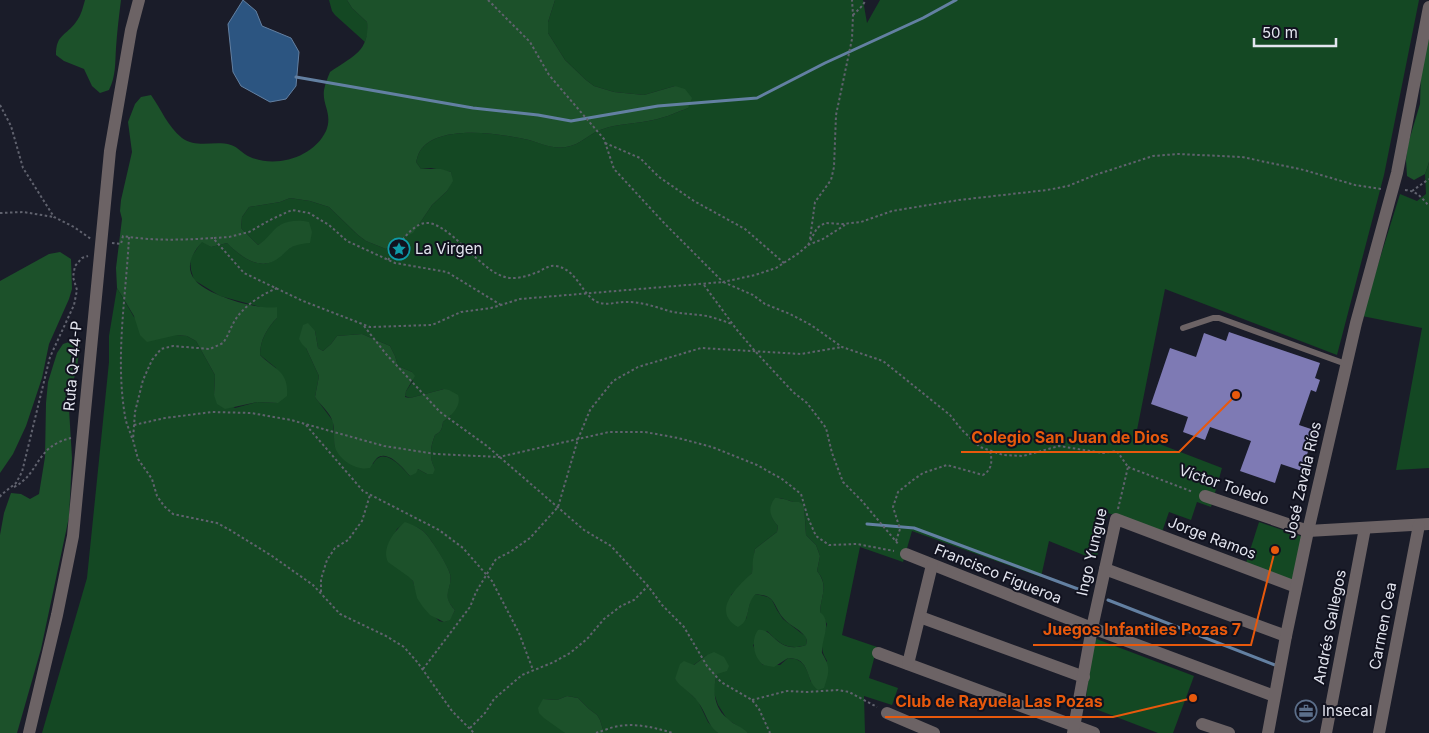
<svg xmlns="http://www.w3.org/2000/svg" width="1429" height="733" font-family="Inter,sans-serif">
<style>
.green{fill:#144823;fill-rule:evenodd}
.forest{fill:#1c512a}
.water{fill:#2c5581;stroke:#6380a2}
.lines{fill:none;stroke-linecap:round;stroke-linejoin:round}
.stream{stroke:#6380a2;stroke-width:3}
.building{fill:#7e7ab4}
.path{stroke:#60626e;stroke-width:2;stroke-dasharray:2.5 2.5;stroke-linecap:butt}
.service{stroke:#6c6365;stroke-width:6}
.minor{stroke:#6c6365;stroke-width:12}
.tertiary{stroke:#6c6365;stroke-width:12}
.labels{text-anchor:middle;stroke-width:4;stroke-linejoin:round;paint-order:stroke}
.poi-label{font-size:15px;fill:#e3e5ef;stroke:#11121f;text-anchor:start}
.street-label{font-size:15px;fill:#e3e5ef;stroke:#11121f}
.leader{fill:none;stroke:#e8590c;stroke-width:2}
.callout-dot{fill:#e8590c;stroke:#11121f;stroke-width:2}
.callout-label{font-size:16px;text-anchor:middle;font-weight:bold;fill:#e8590c;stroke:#11121f;stroke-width:4;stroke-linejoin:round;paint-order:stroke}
</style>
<rect width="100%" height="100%" fill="#1a1c29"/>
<g class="green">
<path d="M329 0H347L352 8 367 22 368 32 365 42 335 15 332 11Z"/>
<path d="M555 0H863L867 23 880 0H1419L1384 175 1337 355 1165 289 1136 435 1222 468 1211 507 1197 502 1191 520 1169 512 1162 532 1108 513 1096 560 1049 541 1041 577 912 531 903 562 860 547 842 635 877 647 869 678 898 688 892 705 864 696 865 733H748L727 719 718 705 713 690 717 674 707 655 675 679 698 701 708 722 718 733H604L600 720 597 715 589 709 578 698 567 696 557 700 543 699 565 733H42L87 578 109 362V336L117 288 134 317 177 335 187 336 196 341 215 375 214 395 235 408 257 402 278 403 276 368 260 355C260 340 267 328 277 318L268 309 220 296 194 280 191 270 190 259 202 241 211 247 227 243C237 253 256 270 273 261 283 255 287 248 299 243L280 225 266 240 258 245 241 228 242 217 249 207 280 202 290 198 310 201 329 207 358 235 366 241 386 249 419 224 432 205 447 191 452 181 451 172 431 168 421 169 416 162C417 159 418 154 420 151 438 123 502 134 529 140 543 144 552 149 566 147 581 145 589 133 603 129 617 124 633 124 648 121 662 119 675 113 688 108L675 86 644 95 614 92 594 86 586 80 565 60 548 33V22ZM315 331 318 348 323 351 331 344 337 336 362 334 390 346 395 356 398 366 412 372 413 381 406 391 405 396 410 398 444 389 451 415 443 422C442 429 441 432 435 435 430 447 429 458 435 469L427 474 418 469 410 476C402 467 383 445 373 464L335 447 333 421 315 397 319 376 306 348ZM780 498 804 505 806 535 816 545 820 556 817 571C829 585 821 595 820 612L827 624C823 639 818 647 827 661L811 682C807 669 804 658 788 658L780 665H763L759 660 753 645 767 631C779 643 787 651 806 645L807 640 805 636 783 619 777 610 772 600 768 597 756 594 751 598 746 619 731 595 752 573 755 549 777 532 778 526C771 517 770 514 772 503ZM405 523C411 525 418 527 423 531 428 534 449 568 450 574 453 591 439 593 455 610 451 618 448 624 439 621L418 598 413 581 388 546 397 529Z"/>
<path d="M1429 162V468L1396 470 1422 328 1362 316 1400 194 1417 201 1426 194 1425 174Z"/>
<path d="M1259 522 1303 537 1293 582 1246 563Z"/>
<path d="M1094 638 1194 676 1173 733H1158L1085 705Z"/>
</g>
<g class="forest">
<path d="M85 0H121C119 16 117 32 116 48 115 63 116 76 109 90L100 93 92 86 84 69 64 61 56 55C56 34 66 36 76 22 81 16 83 7 85 0Z"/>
<path d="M347 0H555L548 22V33L565 60 586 80 594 86 614 92 644 95 675 86 685 89 692 98 688 108C675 113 662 119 648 121 633 124 617 124 603 129 589 133 581 145 566 147 552 149 542 144 529 140 502 134 438 123 420 151 418 154 417 159 416 162L421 169H441L451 172 453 181 447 191 432 205 413 233 394 242 386 249 366 241 358 235 329 207 310 201 290 198 280 202 249 207 242 217 241 228 258 245C268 239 273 229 280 225 289 220 300 220 309 222L312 232 310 243C284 245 290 253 272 262 255 269 237 253 227 243L211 247 202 242C193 252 184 267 195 280 206 295 260 311 277 307V318C267 328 260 340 260 355 275 370 289 371 287 396L278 403 257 402 225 409 217 404 214 395 215 375 196 341 187 336 177 335 147 342 140 335 134 316 117 288 116 268 122 219 120 211 121 200 132 152 128 122 135 104 141 97 151 95C161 109 168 127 182 138 198 149 214 140 231 145 238 147 243 154 250 157 276 168 313 158 326 131 333 114 322 105 324 90 325 84 328 77 330 72 351 57 370 52 367 22L352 8Z"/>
<path d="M1429 33V162L1425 174 1414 180 1407 176 1406 160 1408 144 1420 104 1421 69Z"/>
<path d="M60 252 71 259 72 289 69 299 49 344 42 378 26 426 13 454 0 473V281L49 254Z"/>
<path d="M308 323 315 331 318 348 323 351 331 344 337 336 362 334 390 346 395 356 398 366 412 372 415 376 406 391 405 397 410 398 444 389 449 390 458 395C462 406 451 416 443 422 442 429 441 432 435 435 430 447 429 458 435 469L433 474H427L418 469 416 473 410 476C404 469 388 449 377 458 374 461 372 465 370 468 356 471 339 460 335 447 333 439 335 430 333 423 331 413 320 405 315 397L319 376 306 348 302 344 299 339 303 325Z"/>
<path d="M72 341 80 347 77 367 71 390 69 409 72 458 69 517 41 649 17 733H0V535L4 513 11 493 21 494 30 499 39 494 45 457 46 403 48 382 57 353 63 344Z"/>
<path d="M775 498C784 497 791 503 799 502L804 505 806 535 816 545 820 556 817 571C829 586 821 595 820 612 833 622 821 639 822 653 831 668 829 672 824 688L818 690C804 680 812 658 788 658L774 667C771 666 765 666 762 664 753 656 751 639 758 630 774 627 776 655 806 645L807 640C803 630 791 627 784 619 778 613 776 604 771 599 767 595 760 595 756 594 745 603 752 620 738 627 710 611 738 586 752 573L753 559 755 549 777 532 778 526C770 517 767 508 775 498Z"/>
<path d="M405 522C411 524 418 527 423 531 428 534 449 567 450 574 453 590 440 594 455 610L450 620 444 622 430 615 423 607 417 598 413 581 409 577 388 562C381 548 395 530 405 522Z"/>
<path d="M714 652 724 657 729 666 727 671 717 674C712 690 714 708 728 719 734 725 743 727 748 733H718C707 725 706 712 698 702 692 693 681 688 675 679L680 664 684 661 694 665 707 655Z"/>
<path d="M567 696 578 698 589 709 597 715 600 720 604 733H565L544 718 539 713 538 708 543 699 557 700Z"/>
</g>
<path class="water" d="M243 0 256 11 262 26 291 38 299 52 296 86 286 99 270 102 241 86 233 72 228 24Z"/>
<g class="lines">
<g class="stream">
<path d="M296 77 473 108 538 115 571 121 658 106 757 98 825 63 923 18 956 0"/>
<path d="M867 524 914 528 1086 592"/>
<path d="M1108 600 1275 665"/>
</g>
</g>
<path class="building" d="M1229 332 1320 363 1315 378 1320 380 1316 392 1311 390 1299 425 1317 431 1312 446 1310 445 1302 471 1281 464 1275 483 1240 471 1251 441 1210 427 1205 440 1183 432 1188 417 1151 404 1170 348 1196 357 1204 333 1226 341Z"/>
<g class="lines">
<g class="path">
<path d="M488 0 530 42 549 75 604 139 614 169 665 224 723 282 755 275 776 268 799 253 808 245 817 228 825 223 843 224 861 222 892 211 959 200 1047 190 1068 186 1095 175 1153 156 1178 154 1242 157 1304 170 1355 185 1381 189"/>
<path d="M853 15 862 6 866 0"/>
<path d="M0 105 11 126 23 168 54 217 74 227 91 239"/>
<path d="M605 143 640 158 659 177 694 201 745 229 784 263"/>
<path d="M1405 190C1417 191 1422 198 1429 206"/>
<path d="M1412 191 1429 179"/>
<path d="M0 213 23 212 54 217"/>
<path d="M129 237C126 296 115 357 125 416 126 424 130 431 132 438"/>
<path d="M214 238 229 237 249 232 272 219 292 210 309 213 329 225 347 241 395 263 447 272 501 305"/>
<path d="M810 239 815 202 831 180 834 167 836 115 852 39 853 15 852 0"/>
<path d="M112 243 121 244 123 236C153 241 183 240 213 238L244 273 303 301 370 327 432 325 461 312 491 308 520 299 723 282 753 295 765 304 790 314 811 325 842 347 883 361 950 415 962 430 980 447 1003 455 1023 456 1059 446 1103 453 1117 451 1128 467"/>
<path d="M808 245 823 239 845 225"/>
<path d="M388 260C396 249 410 225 425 223 448 221 477 267 502 276 514 281 527 276 538 272 544 269 549 265 556 266 576 269 581 292 595 301 606 307 617 301 628 302 642 302 656 307 669 311 681 314 694 314 707 316 715 318 724 321 732 324"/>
<path d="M704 285 737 330 754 350 793 392 807 403 826 428 832 453 843 482 862 501 899 545"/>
<path d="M277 288C261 295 243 306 234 322 230 329 228 336 223 343L210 349 173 346 161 349 152 360 143 380 135 412 133 440 138 459 152 479 157 496 164 506 173 514 217 523 230 530 272 556 313 585 340 614 386 636 404 647 418 663 452 711 474 733"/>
<path d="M364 326 386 354 440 412 487 446 584 530 611 546 648 586 662 605 684 627 707 666 721 682 752 700 759 709 770 733"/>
<path d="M134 425 165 418 212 412 251 413 291 420 384 446 436 454 499 457 609 432H645L678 438 712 447 757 465 782 479 801 494 808 518 816 536 829 545 857 544 894 551"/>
<path d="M306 425 363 491 439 530 463 548 492 581 519 633 533 670"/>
<path d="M1128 467 1193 492"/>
<path d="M14 487C41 473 34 447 71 438"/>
<path d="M0 497 1 495 16 483 22 472 50 357 74 305 77 290 73 277 75 266 82 258 88 256"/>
<path d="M1118 509 1128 467"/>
<path d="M896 541 900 529 893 507 898 492 913 480 923 473 947 465 983 475C993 469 992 460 990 450"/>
<path d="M321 592V579L327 560 335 548 348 540 362 521 370 495"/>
<path d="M423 669 470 607 476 592 496 559 510 552 530 538 558 507 578 439 590 410 613 381 638 367 701 348 801 354 842 347"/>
<path d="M752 700 787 691 807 692 838 690 849 692 877 707"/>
<path d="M470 728 485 713 494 699 522 675 554 662 570 653 587 639 604 619 621 606 634 600 648 586"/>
<path d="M596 733C603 731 611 727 619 726 637 723 656 728 673 733"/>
</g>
<path class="service" d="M1183 328 1213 318H1219L1346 364"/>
<g class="minor">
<path d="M1205 496 1308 531 1429 524"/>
<path d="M906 554 1092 628 1274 696"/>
<path d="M1105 569 1286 636"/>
<path d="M920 617 1084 677"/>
<path d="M878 653 1094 733"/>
<path d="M908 664 932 565"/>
<path d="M887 713 934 733"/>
<path d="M1202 724 1229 733"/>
<path d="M1073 733 1092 628 1116 519 1296 587"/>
<path d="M1268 733 1286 636 1308 531 1356 323 1397 173 1429 7"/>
<path d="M1326 733 1365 528"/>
<path d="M1379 733 1419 525"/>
</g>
<path class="tertiary" d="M29 733 57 615 73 536 110 151 131 30 139 0"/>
</g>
<defs>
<g id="sight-ring" transform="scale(1.125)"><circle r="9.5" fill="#11121f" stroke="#0f9aa8" stroke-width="1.5"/><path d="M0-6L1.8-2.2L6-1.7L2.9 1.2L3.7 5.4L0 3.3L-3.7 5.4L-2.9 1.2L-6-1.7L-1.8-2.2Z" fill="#0f9aa8"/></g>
<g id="office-ring" transform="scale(1.125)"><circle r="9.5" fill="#11121f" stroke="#5c6f8a" stroke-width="1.5"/><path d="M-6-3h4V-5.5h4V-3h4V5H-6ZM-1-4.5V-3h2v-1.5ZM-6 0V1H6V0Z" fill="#5c6f8a"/></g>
</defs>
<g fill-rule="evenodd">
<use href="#sight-ring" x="399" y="249"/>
<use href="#office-ring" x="1306" y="711"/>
</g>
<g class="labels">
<g class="poi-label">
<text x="415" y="254">La Virgen</text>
<text x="1322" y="716">Insecal</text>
</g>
<g class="street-label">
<text transform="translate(73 366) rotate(-85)" y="5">Ruta Q-44-P</text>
<text transform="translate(1303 480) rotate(-77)" y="5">José Zavala Ríos</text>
<text transform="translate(1224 485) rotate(19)" y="5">Víctor Toledo</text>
<text transform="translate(1212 538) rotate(21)" y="5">Jorge Ramos</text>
<text transform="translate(1092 552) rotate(-77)" y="5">Ingo Yungue</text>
<text transform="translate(998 574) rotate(22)" y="5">Francisco Figueroa</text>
<text transform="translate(1383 626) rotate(-79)" y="5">Carmen Cea</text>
<text transform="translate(1330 627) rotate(-79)" y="5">Andrés Gallegos</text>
</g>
</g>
<path class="leader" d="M1236 395L1179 452H961M1275 550L1251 645H1033M1193 698L1113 717H885"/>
<g class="callout-dot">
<circle cx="1236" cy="395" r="5"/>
<circle cx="1275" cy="550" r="5"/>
<circle cx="1193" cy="698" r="5"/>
</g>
<g class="callout-label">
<text x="1070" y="443">Colegio San Juan de Dios</text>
<text x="1142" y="635">Juegos Infantiles Pozas 7</text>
<text x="999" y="707">Club de Rayuela Las Pozas</text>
</g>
<path d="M1254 38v8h82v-8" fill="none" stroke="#e3e5ef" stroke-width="2.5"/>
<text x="1262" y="38" font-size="15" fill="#e3e5ef" stroke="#11121f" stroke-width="4" paint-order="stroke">50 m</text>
</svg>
